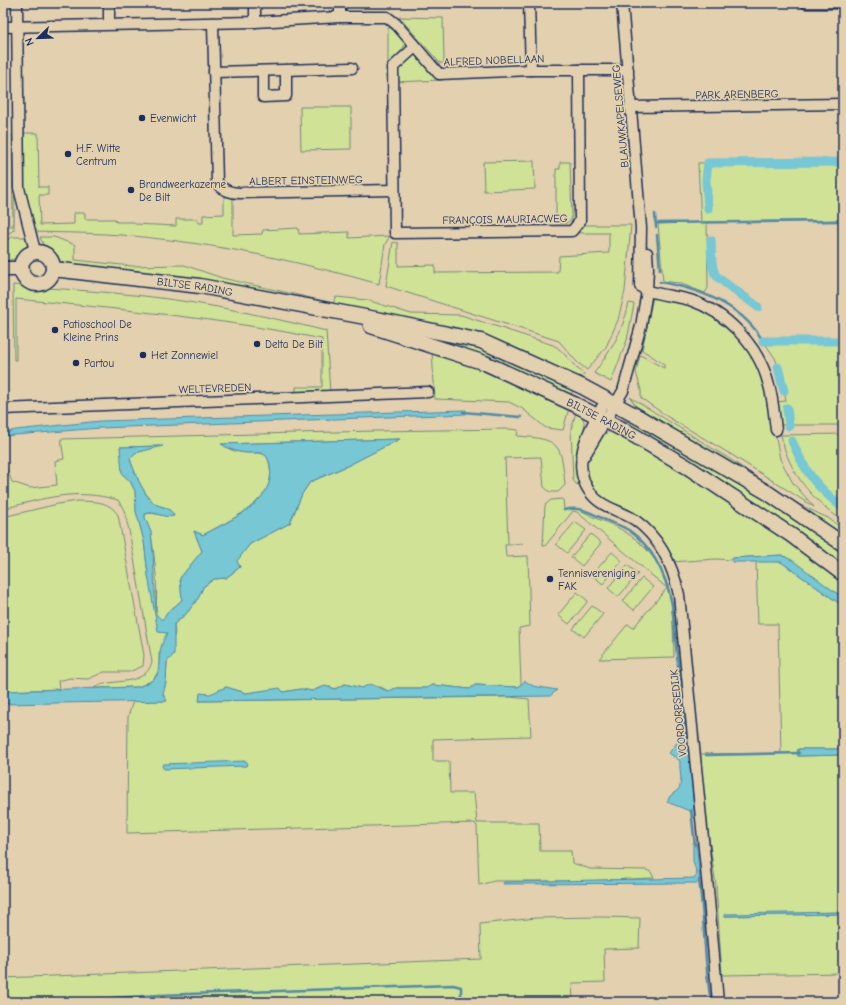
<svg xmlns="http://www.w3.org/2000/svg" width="846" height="1005" font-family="'Comic Neue',sans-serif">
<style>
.green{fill:#cfe296;stroke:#75887a;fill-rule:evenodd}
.water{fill:#77c7d4;stroke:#528aa5}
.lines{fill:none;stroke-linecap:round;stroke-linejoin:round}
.stream{stroke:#528aa5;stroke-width:2.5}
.canal{stroke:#77c7d4;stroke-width:9}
.street-casing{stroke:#1b2f5e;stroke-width:13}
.secondary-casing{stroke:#1b2f5e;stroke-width:17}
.street{stroke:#e2d0ae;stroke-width:10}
.secondary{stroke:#e2d0ae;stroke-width:14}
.poi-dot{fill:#1b2f5e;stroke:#e2d0ae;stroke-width:1.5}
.labels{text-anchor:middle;stroke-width:3.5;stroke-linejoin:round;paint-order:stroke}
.street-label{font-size:11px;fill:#1b2f5e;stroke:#e2d0ae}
.poi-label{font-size:11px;fill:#1b2f5e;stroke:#e2d0ae;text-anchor:start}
</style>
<rect width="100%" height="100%" fill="#e2d0ae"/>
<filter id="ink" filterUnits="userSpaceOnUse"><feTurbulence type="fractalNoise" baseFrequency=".025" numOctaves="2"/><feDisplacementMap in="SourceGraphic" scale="8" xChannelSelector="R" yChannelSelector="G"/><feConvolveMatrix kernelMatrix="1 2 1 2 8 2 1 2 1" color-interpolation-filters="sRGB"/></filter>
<g filter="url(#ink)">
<g class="green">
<path d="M399 17 443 18 444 63H440Z"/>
<path d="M388 27C418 43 401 49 388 66Z"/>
<path d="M414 55 418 57 432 75 443 80 395 82 397 71 408 56Z"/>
<path d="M300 107H351V149L301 150Z"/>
<path d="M20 133H38L39 187H48V195H39L40 225 74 224V213H85V219H115L116 222H134L135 224 176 226V219H198V223H203V215L224 214V199L226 195 233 199V235L262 234 263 230 298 228 299 234 349 232V238L390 236 385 244 379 284C304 263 229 246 152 238 113 233 73 233 33 232L25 205Z"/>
<path d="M12 134H15L14 230 3 236V226H13Z"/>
<path d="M534 161 535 189 484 191 483 162Z"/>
<path d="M843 161V220L707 222 708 288 705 293 679 283 663 281 658 224 701 222 698 163Z"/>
<path d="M560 162H570L572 216 571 220 566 223H556V169H560Z"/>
<path d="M580 225H631L625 291 618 320 606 347 587 370 577 362 559 341 386 286 393 242 398 243V266L435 265V273L558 272 559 256 609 253V233H580Z"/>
<path d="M12 237H26C32 253 17 260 3 261V242Z"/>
<path d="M40 237H54L75 245V260L131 266 184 265 222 278 333 303 336 297 367 300 411 314 461 315 553 345C564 350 571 365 584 374L581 379 501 345 58 263 43 244Z"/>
<path d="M13 285C56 289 100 291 144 296 206 303 266 316 326 331L330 394 296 396V387H322V339C221 318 118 309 16 299V360H14Z"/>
<path d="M653 297H662L703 309 733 331 752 355 766 385 780 459 793 483 814 507 732 455 668 417 641 398V390L636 372 640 355 664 368V364L642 350Z"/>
<path d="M629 303 634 304 627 340 611 382 594 373C612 349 622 333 629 303Z"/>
<path d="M382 323 478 344 574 387 571 395 505 364 478 357Z"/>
<path d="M843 341V425H779L777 402 786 401 781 374 775 358 764 342Z"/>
<path d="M432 351 489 369 569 408 563 430 546 428 523 409 509 402 435 399Z"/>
<path d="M630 397 731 460 796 503 828 518 843 529V540L762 482 636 406Z"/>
<path d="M577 409C592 427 580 434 577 453 576 462 579 472 580 481L577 485 573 480 571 429Z"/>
<path d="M616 418 636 424 733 476 843 548V567Z"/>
<path d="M509 429 518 430 517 436C561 439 561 444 565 485L558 492H550L544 487 541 457 505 458 508 544H523L505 545 506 557 528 556 530 626 519 628 521 685 518 687 475 685 470 689 433 685 426 688H396L388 691 381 687 362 688 345 684 335 689 331 687 319 688 312 691 301 689 283 692 280 689 246 693 226 687 199 701 510 697 529 699 531 736 433 739V761H449L450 793H474L477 823H539L540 851H571L572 863 590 869 646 870 651 872 654 878 584 881H494L479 885 477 826 475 823 127 833 128 717 133 701H166L163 694 166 682 167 662 175 633 174 624 187 613 199 597 203 587 214 579 226 578 240 567 236 561 250 544 290 523 302 494 310 482 347 466 399 439 222 444C231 452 242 453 254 453 256 453 261 453 263 454 268 456 269 462 270 467 277 502 227 521 203 535L194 531 202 551 180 578 182 600 169 611 162 620 157 615 168 633 159 654V670L153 680 138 687 94 688C112 677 145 688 152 662L129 530 124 510 118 500C76 488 44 498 3 509V465H5L12 482 30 488 57 485 55 461 64 459 61 439 376 431ZM160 446 135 453 130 459C135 473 142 492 154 503 162 509 164 503 174 515 164 519 156 511 145 514 144 521 150 527 151 534 155 559 158 586 156 611L148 575 144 541 136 511 135 491 130 481 120 447Z"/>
<path d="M611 431H617L713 487 843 580V598L783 555 733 558 732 560 716 559 671 562C668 557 666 550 662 546 641 527 562 485 591 449 597 441 601 434 611 431Z"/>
<path d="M843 434V521C812 499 789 474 781 435Z"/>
<path d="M563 499 564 510C582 506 582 513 598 519 631 531 656 551 668 586 674 608 673 634 674 657L599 659 628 624 633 628 667 588 577 512 573 511 545 546 543 545 545 505 551 500Z"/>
<path d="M78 501C95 502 108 500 118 515L144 655 143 666 129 672H104L88 679 70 678 58 681 59 689 3 691V517L58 504Z"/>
<path d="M575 522 586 530 567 553 556 544Z"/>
<path d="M591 534 601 543 582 566 571 557Z"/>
<path d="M612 552 622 561 603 584 592 575Z"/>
<path d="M756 561 781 562 843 606V749H798L797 754 798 756 843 755V912L724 916 843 914V973L722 975 716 885 703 800 699 754 781 753 778 624H758Z"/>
<path d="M627 565 638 574 618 597 608 588Z"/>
<path d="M642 578 653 587 634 610 623 601Z"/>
<path d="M577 592 588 601 569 624 558 615Z"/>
<path d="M592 606 603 614 584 637 573 629Z"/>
<path d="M602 917 640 918 639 948 604 949 605 982 572 983 573 1002H3V978L481 959 480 924 536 918Z"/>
</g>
<g class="water">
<path d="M466 410V414L100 428 3 436V433L16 430 100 421Z"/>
<path d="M400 439 347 466 310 482 302 494 290 523 250 544 237 561 240 567 226 578 214 579 203 587 199 597 187 613 174 624V654L167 662 166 682 163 694 167 701 3 704V691L138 687C162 678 157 675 160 654 160 647 164 639 167 633L158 632 148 575 144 541 136 511 135 491 130 481 122 474 120 447 163 446 135 453 130 459C135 473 142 493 154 503 162 509 169 505 174 516 163 519 156 510 145 514V518L151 532 153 553 156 614 162 620 169 611 182 600 180 578 202 551 194 531 203 535C228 521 277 502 270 466 269 461 268 456 263 454 260 452 254 453 250 453 239 453 231 450 221 444Z"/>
<path d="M781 555 792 560 843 598V606L781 562H732L733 558Z"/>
<path d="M525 681 533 686 557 690 550 696 199 701 200 693 210 694 226 687 246 693 280 688 283 692 301 689 312 691 325 686 335 689 345 684 362 688 370 684 388 691 396 688H426L433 685 470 689 475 685 518 687Z"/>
<path d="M687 730 688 739 695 818 690 811 667 802 670 796 679 789C683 779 679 771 680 761L669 753Z"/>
<path d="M798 749H843V755L798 756Z"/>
<path d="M246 761 248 764 246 766 164 769 162 766 163 764Z"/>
<path d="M696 842 700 881 697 883 503 884 504 882 695 878 697 874 693 861V843Z"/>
<path d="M843 912V914L724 916 725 914Z"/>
</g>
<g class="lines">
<g class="stream">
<path d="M655 214 656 227"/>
<path d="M656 223 843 221"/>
<path d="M657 235 660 270"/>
<path d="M660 282C700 289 741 304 763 341"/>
<path d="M463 412 521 417"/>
<path d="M564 510C580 506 588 512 602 518 611 523 621 525 630 531 654 548 666 577 672 604L685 736"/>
<path d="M706 755 799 753"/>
<path d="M691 810 695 845"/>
<path d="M699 880C705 921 704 962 711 1002"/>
<path d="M51 1002 159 995 453 985 461 987V1002"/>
</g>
<g class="canal">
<path d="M708 209 706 180 708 163 843 162"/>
<path d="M711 240C712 250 710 265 715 274 718 280 750 300 758 307"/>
<path d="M763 341H843"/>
<path d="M778 367 784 391"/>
<path d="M787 408 789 426"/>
<path d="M792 441C806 474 816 486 843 508"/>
</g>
<g class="street-casing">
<g id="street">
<path d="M17 3 19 188 34 247 33 253"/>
<path d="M109 3V24"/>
<path d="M255 3V22"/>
<path d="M529 3 531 70"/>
<path d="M622 3 641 228 640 286 645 290C659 295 675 296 690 300 726 312 758 345 768 382 773 397 774 414 776 430"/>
<path d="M806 3H843"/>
<path d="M340 17V3"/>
<path d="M213 23 217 183C223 191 231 193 241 193L394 190"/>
<path d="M3 27 255 22 340 17H387L396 24 439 74 531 70H628"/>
<path d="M415 47 393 67 395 233 572 231 580 221 579 70"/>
<path d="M263 71V97L286 96V70"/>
<path d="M214 72 352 68"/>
<path d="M630 107 843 104"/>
<path d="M606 400C589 428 566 469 595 498 606 509 622 511 635 520 660 538 673 566 679 595L708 889 718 1002"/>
<path d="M3 409 428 392"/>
<path d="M585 455 623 391 641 326 647 291 648 268 647 253"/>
</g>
</g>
<g class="secondary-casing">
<g id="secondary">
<circle cx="37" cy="268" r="16"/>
<path d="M3 269H22"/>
<path id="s1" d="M53 269 200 286 381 320 481 341 583 387 640 418 768 493 843 544"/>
<path id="s2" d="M371 326 485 363 576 405 635 436 689 468 791 535 843 574"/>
</g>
</g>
<use href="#street" class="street"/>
<use href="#secondary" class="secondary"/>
</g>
</g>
<g class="poi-dot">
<circle cx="142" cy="118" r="4"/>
<circle cx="68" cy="154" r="4"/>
<circle cx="131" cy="190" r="4"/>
<circle cx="55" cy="330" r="4"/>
<circle cx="257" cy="344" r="4"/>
<circle cx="143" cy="355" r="4"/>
<circle cx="76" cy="363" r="4"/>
<circle cx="550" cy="579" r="4"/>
</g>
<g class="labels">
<g class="street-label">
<text transform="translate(494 60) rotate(-2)" y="4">ALFRED NOBELLAAN</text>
<text transform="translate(737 94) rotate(-1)" y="4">PARK ARENBERG</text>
<text transform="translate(620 116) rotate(-95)" y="4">BLAUWKAPELSEWEG</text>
<text transform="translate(306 180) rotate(-1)" y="4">ALBERT EINSTEINWEG</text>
<text transform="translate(505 219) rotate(-1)" y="4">FRANÇOIS MAURIACWEG</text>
<text dy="4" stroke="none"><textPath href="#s1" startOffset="143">BILTSE RADING</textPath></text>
<text transform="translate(215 388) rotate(-2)" y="4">WELTEVREDEN</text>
<text dy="4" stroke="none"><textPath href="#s2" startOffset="249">BILTSE RADING</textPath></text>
<text transform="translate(678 713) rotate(-96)" y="4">VOORDORPSEDIJK</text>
</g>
<g class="poi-label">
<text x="150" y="122">Evenwicht</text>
<text x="76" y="152">H.F. Witte<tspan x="76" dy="13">Centrum</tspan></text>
<text x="139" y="188">Brandweerkazerne<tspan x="139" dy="13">De Bilt</tspan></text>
<text x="63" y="328">Patioschool De<tspan x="63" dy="13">Kleine Prins</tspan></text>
<text x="265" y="348">Delta De Bilt</text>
<text x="151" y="359">Het Zonnewiel</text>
<text x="84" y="367">Partou</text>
<text x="558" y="577">Tennisvereniging<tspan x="558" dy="13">FAK</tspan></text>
</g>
</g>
<rect width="846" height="1005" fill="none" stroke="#e2d0ae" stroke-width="16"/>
<rect x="8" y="8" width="830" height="989" fill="none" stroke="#1b2f5e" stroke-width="1.5" filter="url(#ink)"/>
<g transform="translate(38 38) rotate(247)" stroke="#e2d0ae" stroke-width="3" paint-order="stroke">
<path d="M0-3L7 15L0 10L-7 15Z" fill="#1b2f5e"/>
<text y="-6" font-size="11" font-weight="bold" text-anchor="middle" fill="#1b2f5e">N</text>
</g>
</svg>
